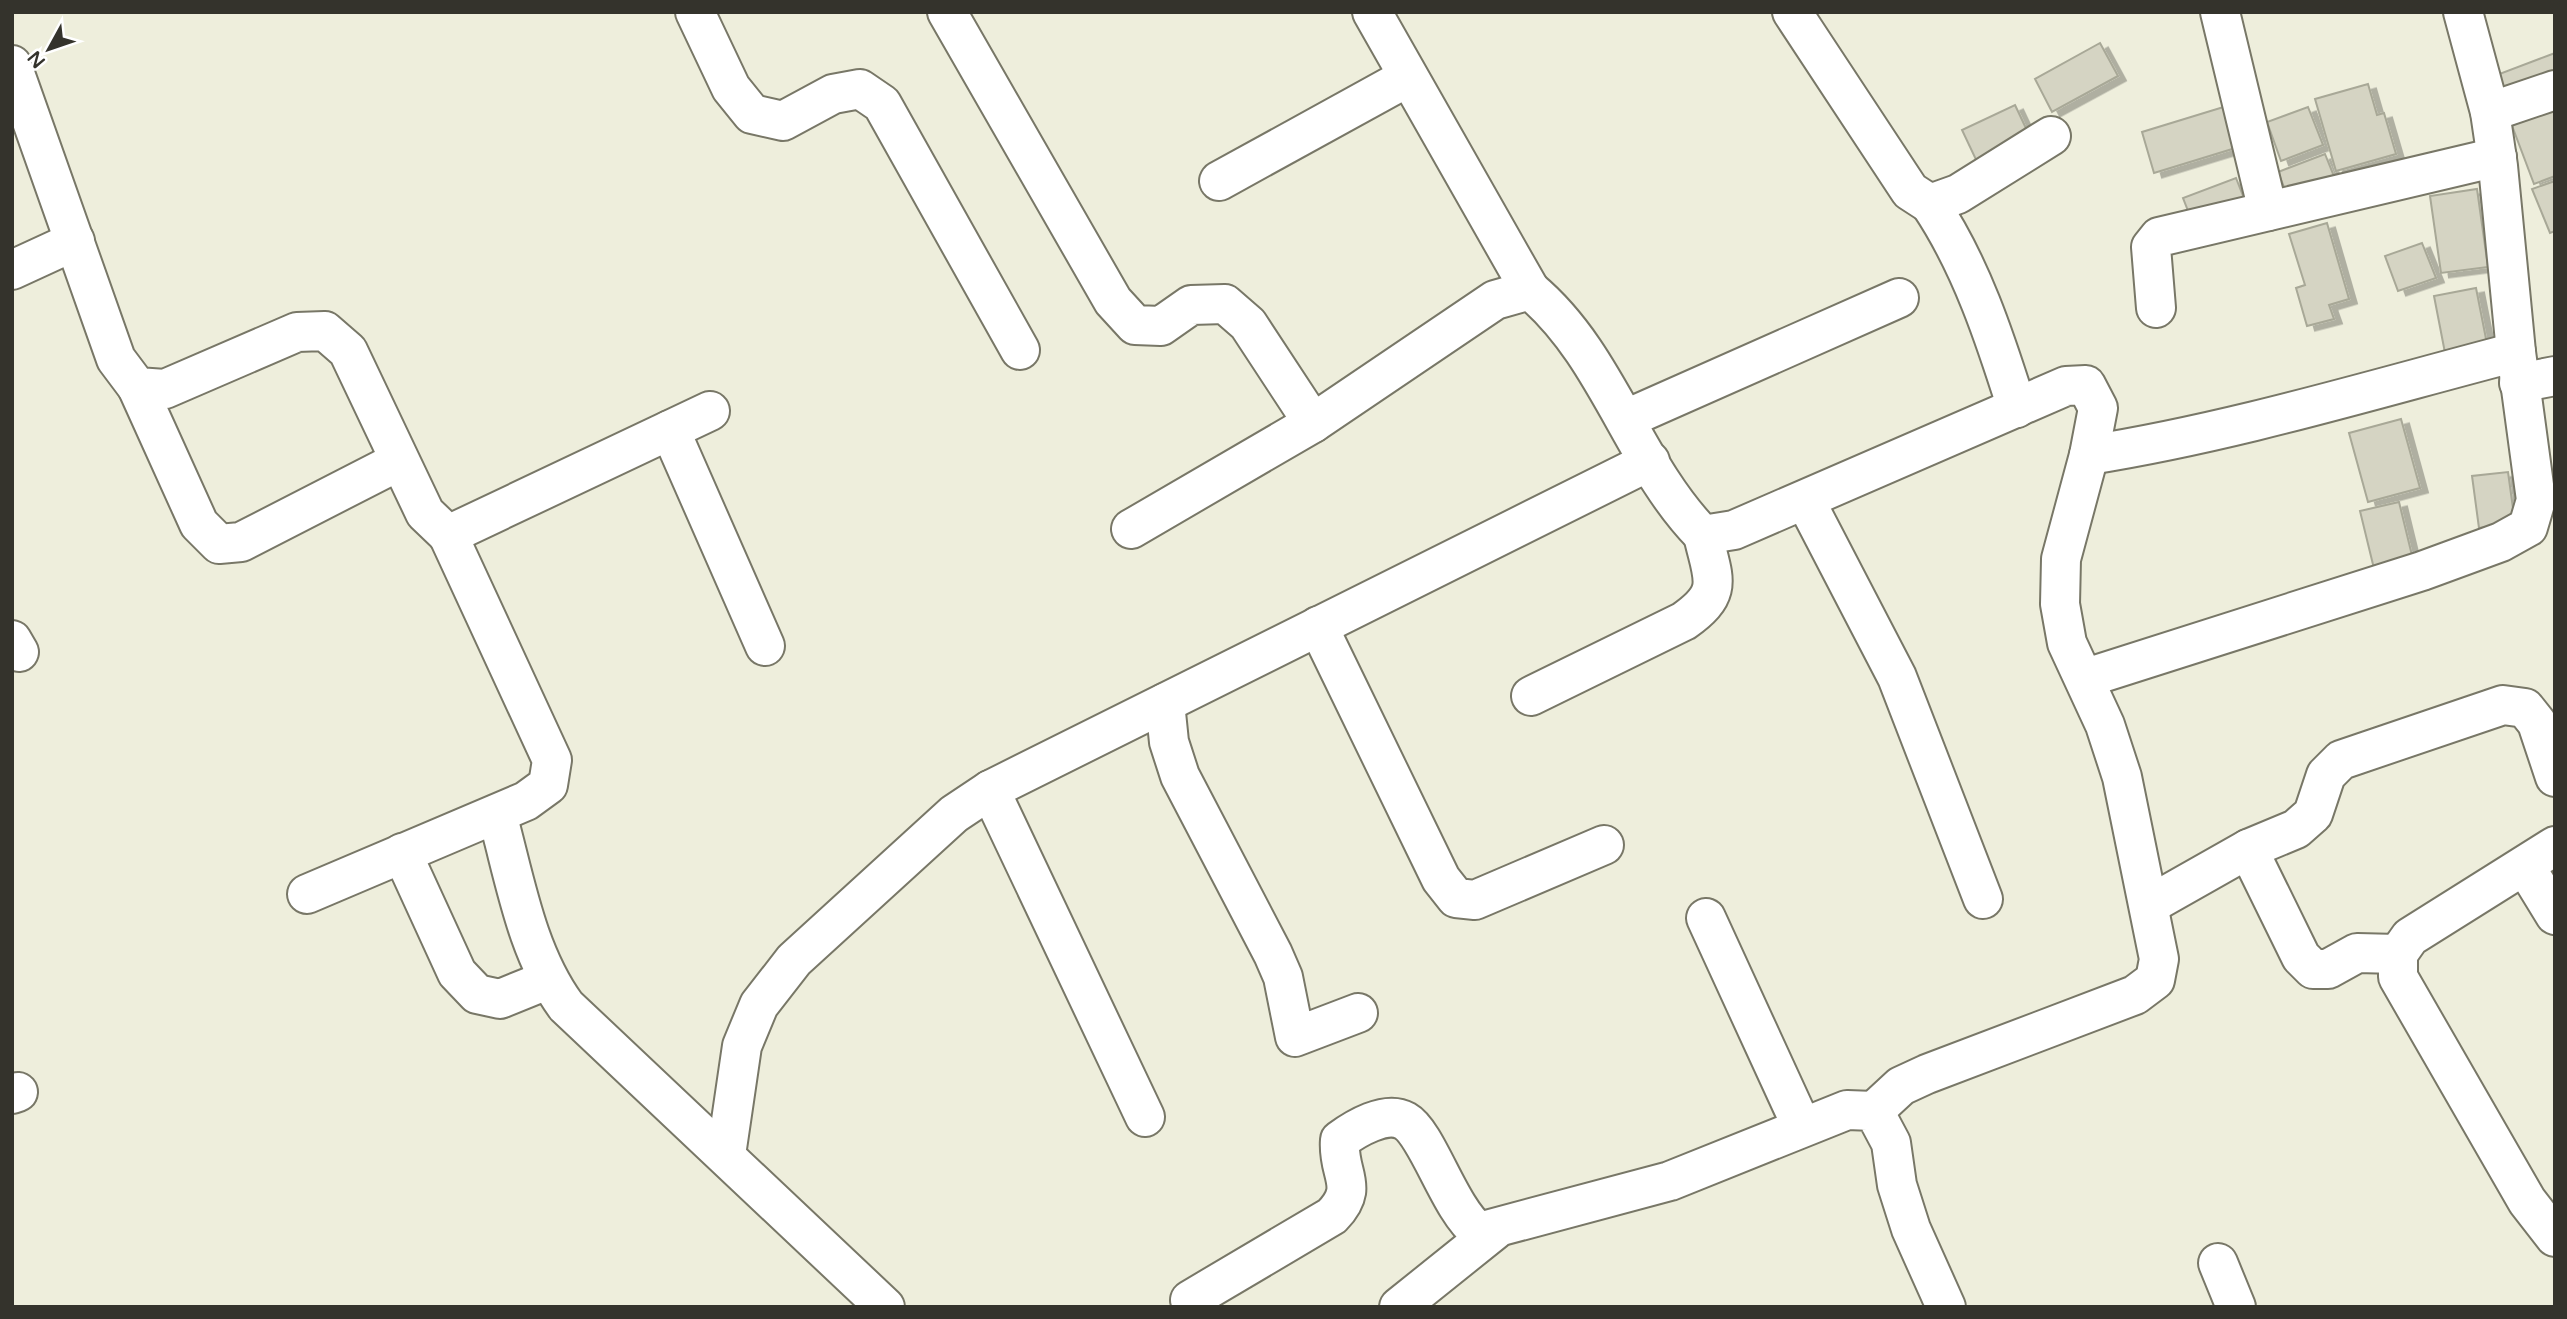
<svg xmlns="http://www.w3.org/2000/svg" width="2567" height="1319" font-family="'Varela Round',sans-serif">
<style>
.building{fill:#d5d4c3;stroke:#a8a897;stroke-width:2;filter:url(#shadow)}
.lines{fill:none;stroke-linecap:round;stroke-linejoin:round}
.minor-casing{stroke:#787767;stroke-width:42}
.minor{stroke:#fff;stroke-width:38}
</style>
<defs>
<filter id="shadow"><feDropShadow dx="8" dy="4.5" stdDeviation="0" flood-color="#0004"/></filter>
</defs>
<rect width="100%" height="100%" fill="#eeeedc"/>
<g class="building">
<path d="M2100 43 2118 76 2052 112 2035 79Z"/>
<path d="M2555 53V82L2503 101 2494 76Z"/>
<path d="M2368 84 2377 115 2384 113 2396 154 2336 171 2315 99Z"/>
<path d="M2555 98V176L2534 184 2508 115Z"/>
<path d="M2015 105 2032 141 1979 166 1962 130Z"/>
<path d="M2230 105 2242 146 2154 173 2142 132Z"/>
<path d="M2308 107 2323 145 2281 161 2267 122Z"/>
<path d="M2325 154 2335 179 2288 197 2278 172Z"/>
<path d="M2236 178 2245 201 2192 221 2183 198Z"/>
<path d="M2555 181V231L2550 233 2532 189Z"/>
<path d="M2477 189 2488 267 2441 273 2430 196Z"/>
<path d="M2327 223 2349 299 2329 305 2334 319 2307 326 2296 288 2305 285 2289 234Z"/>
<path d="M2422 243 2436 278 2398 291 2385 256Z"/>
<path d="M2476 288 2488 349 2446 358 2434 296Z"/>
<path d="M2401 419 2420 488 2368 502 2349 433Z"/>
<path d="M2508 472 2515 523 2479 528 2472 476Z"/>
<path d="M2399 502 2416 572 2377 581 2360 511Z"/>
</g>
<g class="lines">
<g class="minor-casing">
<g id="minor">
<path d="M695 12 731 88 752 114 783 121 833 94 860 89 882 104 1020 350"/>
<path d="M947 12 1113 301 1135 325 1161 326 1191 305 1225 304 1248 324 1313 423"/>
<path d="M1372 12 1530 290"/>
<path d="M1792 12 1910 191 1930 204 1958 194 2051 136"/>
<path d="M2220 12 2268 211"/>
<path d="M12 65 116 359 137 387 165 389 297 332 325 331 348 351 425 513 448 535 710 411"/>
<path d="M2490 112 2555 90"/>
<path d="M1219 181 1408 77"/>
<path d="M1930 204C1971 265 1995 338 2017 408"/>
<path d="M12 270 75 241"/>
<path d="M2156 308 2151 247 2159 237 2497 157"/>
<path d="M2519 383 2555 376"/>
<path d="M137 387 199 524 219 544 241 542 399 461"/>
<path d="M1626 419 1899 298"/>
<path d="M670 430 765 646"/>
<path d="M2089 455C2234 432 2374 389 2516 352"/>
<path d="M1805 500 1897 677 1983 899"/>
<path d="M1131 529 1313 423 1495 300 1530 290C1608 355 1633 464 1703 535L1734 530 2066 386 2086 385 2098 408 2089 455 2061 559 2060 604 2067 643 2105 725 2122 777 2159 959 2155 980 2135 995 1927 1074 1901 1086 1874 1111"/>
<path d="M1318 626 1441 879 1456 898 1475 900 1604 845"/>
<path d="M12 640 19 652"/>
<path d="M2086 678 2422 571 2501 542 2528 527 2536 500 2516 352 2498 166 2490 112 2463 12"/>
<path d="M1531 696 1684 621C1725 592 1713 579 1703 535"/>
<path d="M1165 703 1169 742 1180 776 1273 954 1283 977 1295 1037 1358 1013"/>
<path d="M990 790 1145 1117"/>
<path d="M497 814C515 879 526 951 566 1006L885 1307"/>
<path d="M2555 846 2410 937 2398 954V977L2527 1201 2555 1237"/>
<path d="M2248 849 2301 957 2313 969H2328L2357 953 2398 954"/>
<path d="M402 853 457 973 477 994 500 999 547 980"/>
<path d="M2525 866 2555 915"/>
<path d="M307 894 526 801 548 785 552 760 448 535"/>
<path d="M2149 905 2248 849 2296 829 2313 814 2326 775 2341 760 2503 705 2525 708 2537 723 2555 777"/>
<path d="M1706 918 1802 1127"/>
<path d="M12 1094 18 1092"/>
<path d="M726 1155 742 1046 759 1005 794 960 954 814 990 790 1650 461"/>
<path d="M2218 1263 2236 1307"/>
<path d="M1190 1300 1332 1216C1361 1186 1337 1175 1340 1140 1355 1129 1386 1110 1405 1121 1428 1134 1449 1209 1479 1232L1670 1181 1847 1110 1874 1111 1891 1143 1897 1185 1911 1229 1946 1307"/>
<path d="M1399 1307 1495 1230"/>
</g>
</g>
<use href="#minor" class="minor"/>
</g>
<rect width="2567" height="1319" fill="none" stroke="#34332c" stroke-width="28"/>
<g transform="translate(49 49) rotate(230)" stroke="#ffffff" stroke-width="5" paint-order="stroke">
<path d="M0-5L12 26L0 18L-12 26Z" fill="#34332c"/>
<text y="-10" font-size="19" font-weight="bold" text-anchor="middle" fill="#34332c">N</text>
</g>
</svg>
